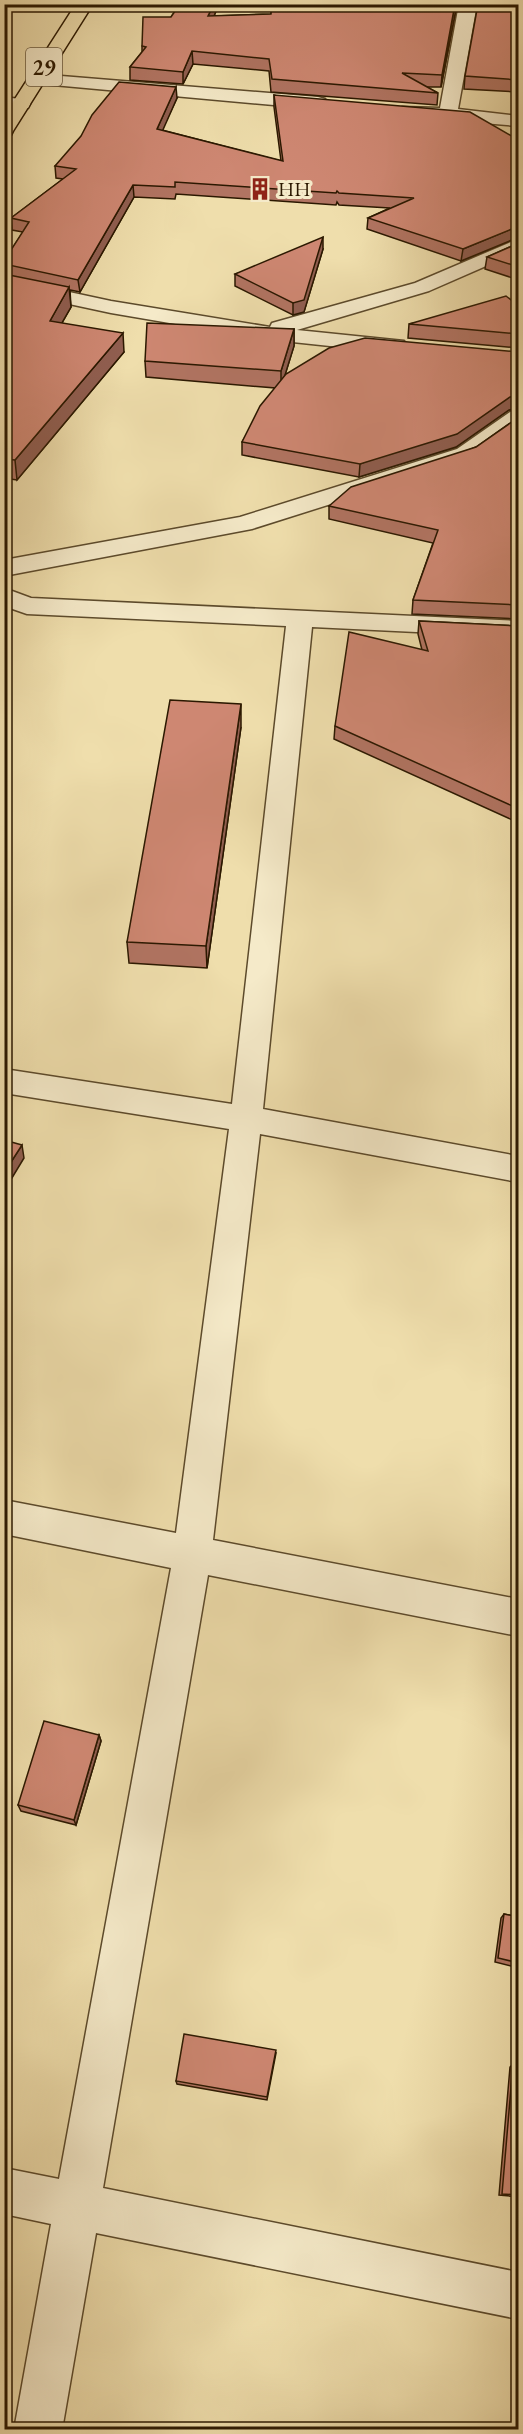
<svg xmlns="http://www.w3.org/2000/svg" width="523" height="2434" font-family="'EB Garamond',serif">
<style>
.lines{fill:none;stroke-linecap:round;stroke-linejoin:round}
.minor-casing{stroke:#5c4a2b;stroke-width:3}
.major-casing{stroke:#2b1800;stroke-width:3}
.minor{fill:#f5eac9;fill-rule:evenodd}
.major{fill:#efdeac;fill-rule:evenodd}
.wall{fill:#b17462;stroke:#2b1800;stroke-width:1.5}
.shaded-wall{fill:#905e50;stroke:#2b1800;stroke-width:1.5}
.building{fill:#ce8772;stroke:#2b1800;stroke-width:1.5}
.labels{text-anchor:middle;stroke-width:6;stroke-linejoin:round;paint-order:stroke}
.far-poi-label{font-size:20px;fill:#2b1800;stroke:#f5eac9;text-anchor:start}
.shield{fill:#f5eac9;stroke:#68573c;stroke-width:1.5}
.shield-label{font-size:22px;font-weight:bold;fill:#2b1800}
</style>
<rect width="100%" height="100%" fill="#efdeac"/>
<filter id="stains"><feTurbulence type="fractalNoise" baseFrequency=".00333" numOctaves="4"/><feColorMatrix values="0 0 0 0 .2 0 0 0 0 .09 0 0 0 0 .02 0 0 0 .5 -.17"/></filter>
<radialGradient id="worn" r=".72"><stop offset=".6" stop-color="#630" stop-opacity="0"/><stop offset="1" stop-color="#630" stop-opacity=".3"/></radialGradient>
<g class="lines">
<g class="minor-casing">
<g id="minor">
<path d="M459 4H477L458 109 518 116V126L409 117 402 115 400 111 402 107 440 108Z"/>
<path d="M37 74 318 97 325 99 327 103 325 107 318 109 31 83 28 79 31 75Z"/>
<path d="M4 97 28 100 30 104 28 108H4Z"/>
<path d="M518 239V252L429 291 297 330 404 341 407 346 404 351 396 353 264 339 111 313 4 290V278L111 301 270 327 272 323 415 283Z"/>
<path d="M518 410V427L473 459 252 529 4 576V560L240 517 457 449 510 412Z"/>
<path d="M4 588 31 598 518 621V637L312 627 263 1109 518 1156V1182L260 1134 213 1540 518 1599V1636L208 1575 103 2188 518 2272V2319L96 2233 62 2430H14L51 2224 4 2214V2168L59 2179 171 1568 4 1534V1500L176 1533 229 1129 4 1093V1069L232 1104 286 626 27 614 4 606Z"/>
</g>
</g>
<g class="major-casing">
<path id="major" d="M76 4H93L13 131 11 135 4 137V116Z"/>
</g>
<use href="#minor" class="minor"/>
<use href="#major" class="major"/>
</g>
<g class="wall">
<path d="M180 4H219L214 16 271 14V5L268 4H457L441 87H426L438 93 437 105 271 92 269 71 193 64 183 84 130 80V67L142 52V46L171 17Z"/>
<path d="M519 4V92L464 89 465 76Z"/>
<path d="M274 95 519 189V237L461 261 367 229 368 218 390 208 339 205 337 202 336 205 176 194 175 199 134 197 80 292 70 290 71 307 62 323 124 352 17 480 4 478V261L23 232 12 230 11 218 63 179 56 178 55 166 177 98 162 130 281 161 274 107Z"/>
<path d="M519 243V280L485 269 487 257Z"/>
<path d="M323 249 304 312 293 315 235 286V274Z"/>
<path d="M519 306V348L408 338 409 324Z"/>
<path d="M294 329V346L285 375 519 352V408L509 410 456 447 359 477 242 455V442L275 388 146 377 145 361Z"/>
<path d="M519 417V619L412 614 413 600 433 543 329 519V506L476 447Z"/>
<path d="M419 621 519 626V823L334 739 335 726 422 650 418 634Z"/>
<path d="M241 727 207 968 129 963 127 942Z"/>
<path d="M99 1735 101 1741 76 1825 21 1811 18 1805Z"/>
<path d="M504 1914 519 1917V1968L495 1962 501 1918Z"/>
<path d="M276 2053 267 2100 177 2084 176 2081Z"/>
<path d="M513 2064 519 2065V2197L499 2195 510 2067Z"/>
</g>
<g class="shaded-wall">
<path d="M214 4H219L209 28 208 16Z"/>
<path d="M455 4H457L441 87 442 75Z"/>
<path d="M192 51 193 64 183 84V72Z"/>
<path d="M176 87 177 98 158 141 157 129Z"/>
<path d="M133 185 134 197 80 292 78 280Z"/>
<path d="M519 226V237L461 261 463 249Z"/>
<path d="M323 237V249L304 312 293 315V303Z"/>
<path d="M69 287 71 307 52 340 50 321Z"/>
<path d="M294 329V346L281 388V371Z"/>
<path d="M123 333 124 352 17 480 15 460Z"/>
<path d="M519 395V408L509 410 456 447 359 477 360 464 510 397Z"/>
<path d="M241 704V727L207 968 206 946Z"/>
<path d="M6 935 10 953 4 975V942Z"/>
<path d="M22 1145 24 1158 4 1191V1173Z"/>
<path d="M8 1322 10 1331 4 1344V1329Z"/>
<path d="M99 1735 101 1741 76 1825 74 1820Z"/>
</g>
<g class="building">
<path d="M180 4H214L208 16 271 14 272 4H455L442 75 402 73 438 93 272 79 269 59 192 51 183 72 130 67 146 47 142 46 143 17H171Z"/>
<path d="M478 4H519V80L465 76Z"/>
<path d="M119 82 176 87 157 129 283 161 274 95 470 112 515 138 519 189V226L463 249 368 218 414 198 339 193 337 191 336 193 175 182V187L133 185 78 280 4 264V261L29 222 11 218 76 169 55 166 81 136 92 115Z"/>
<path d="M323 237 304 300 293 303 235 274Z"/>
<path d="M519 243V267L487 257Z"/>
<path d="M4 274 69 287 50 321 123 333 15 460 4 459Z"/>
<path d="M506 296 519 306V334L409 324Z"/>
<path d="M147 323 294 329 281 371 145 361Z"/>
<path d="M365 338 519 352V395L510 397 457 434 360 464 242 442 260 406 286 374 329 348Z"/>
<path d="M519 417V605L413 600 438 530 329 506 351 487 476 447Z"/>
<path d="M419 621 519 626V809L335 726 349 632 428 651Z"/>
<path d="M170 700 241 704 206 946 127 942Z"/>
<path d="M4 1140 22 1145 4 1173Z"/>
<path d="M4 1321 8 1322 4 1329Z"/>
<path d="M44 1721 99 1735 74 1820 18 1805Z"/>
<path d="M504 1914 519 1917V1963L498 1958Z"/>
<path d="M184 2034 276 2050 267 2097 176 2081Z"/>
<path d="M513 2064 519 2065V2195L502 2194Z"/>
</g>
<defs>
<g id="building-bare" transform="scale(1.8)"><path d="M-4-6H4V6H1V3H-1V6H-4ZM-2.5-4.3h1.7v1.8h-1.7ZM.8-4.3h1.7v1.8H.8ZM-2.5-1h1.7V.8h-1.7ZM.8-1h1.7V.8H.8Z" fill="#8f2418" stroke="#f5eac9" stroke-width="2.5" paint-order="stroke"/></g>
</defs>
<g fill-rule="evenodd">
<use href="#building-bare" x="260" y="189"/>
</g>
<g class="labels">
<g class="far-poi-label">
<text x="278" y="196">HH</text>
</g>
<rect class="shield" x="26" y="48" width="36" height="38" rx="4.5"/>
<g class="shield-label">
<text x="44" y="75">29</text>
</g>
</g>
<rect width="523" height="2434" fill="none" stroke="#efdeac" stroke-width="24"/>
<rect x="6" y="6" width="511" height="2422" fill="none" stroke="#2b1800" stroke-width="3"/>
<rect x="12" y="12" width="499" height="2410" fill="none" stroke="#2b1800" stroke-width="1.5"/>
<rect width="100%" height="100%" filter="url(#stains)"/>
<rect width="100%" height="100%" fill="url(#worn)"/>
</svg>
